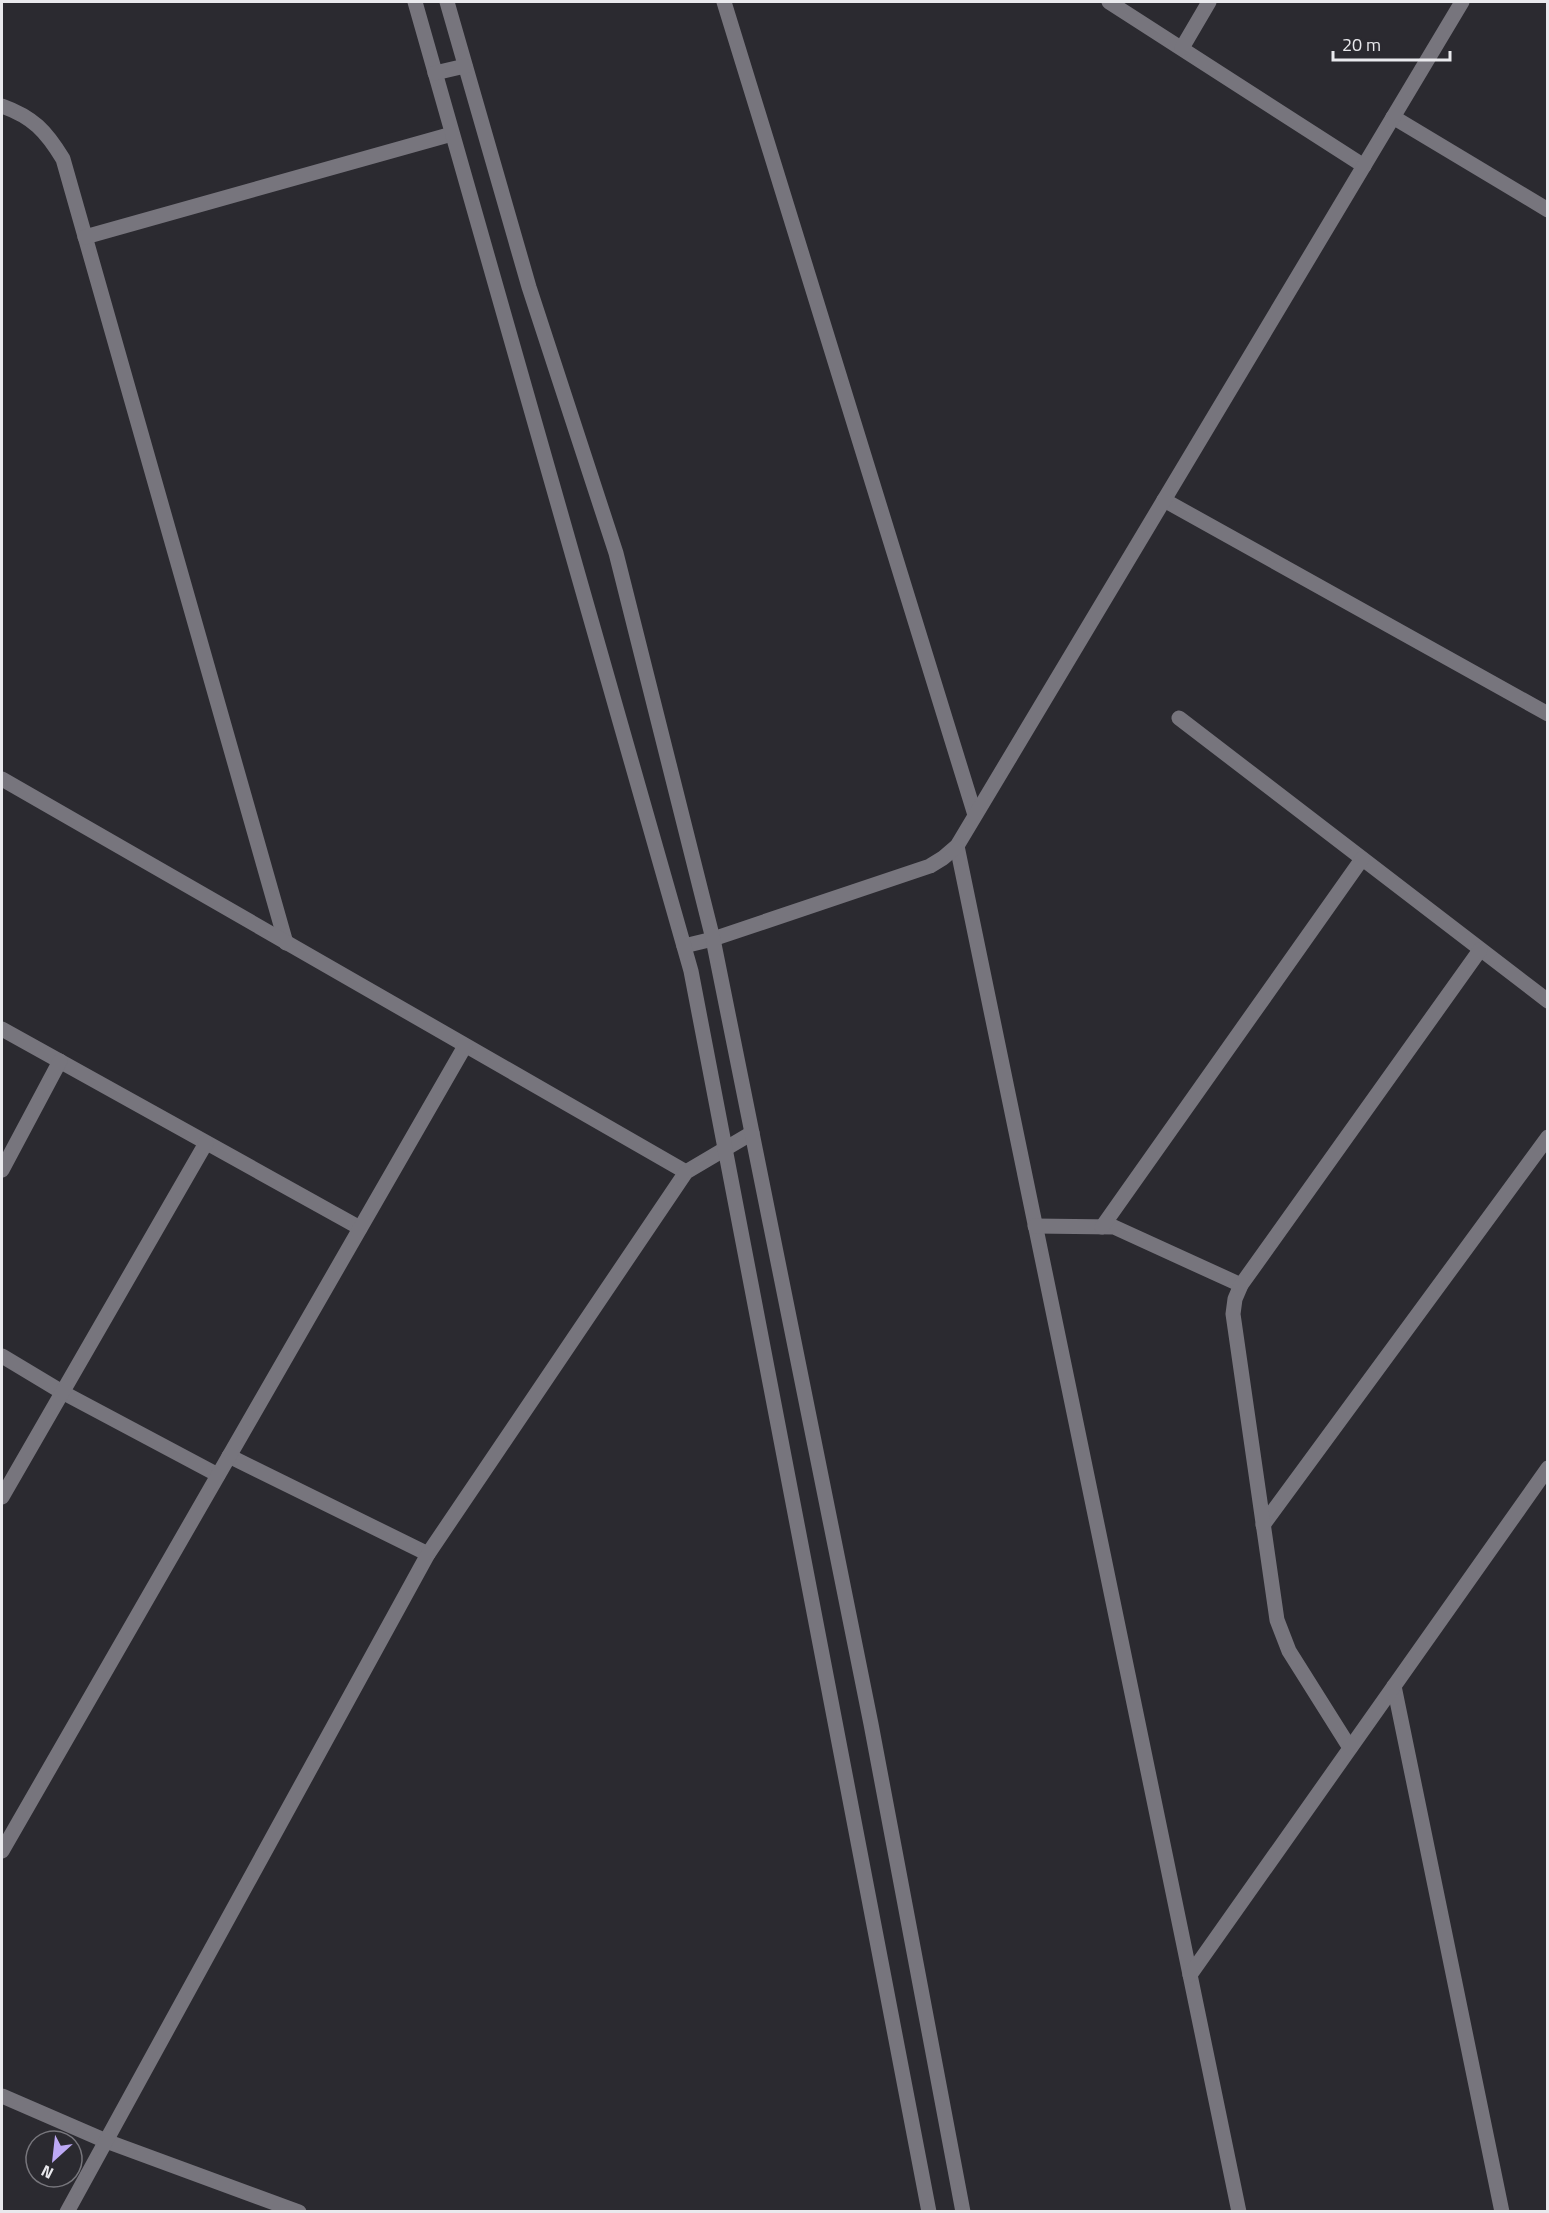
<svg xmlns="http://www.w3.org/2000/svg" width="1549" height="2213" font-family="'Titillium Web',sans-serif">
<style>
.lines{fill:none;stroke-linecap:round;stroke-linejoin:round}
.minor{stroke:#77757d;stroke-width:15}
.tertiary{stroke:#77757d;stroke-width:15}
</style>
<rect width="100%" height="100%" fill="#2b2a30"/>
<g class="lines">
<g class="minor">
<path d="M724 2 975 815"/>
<path d="M1109 2 1364 166"/>
<path d="M1182 48 1209 2"/>
<path d="M2 106C33 117 46 131 63 159L286 943"/>
<path d="M1393 117 1548 210"/>
<path d="M85 237 452 134"/>
<path d="M1164 500 1548 714"/>
<path d="M1179 718 1548 1001"/>
<path d="M2 779 686 1172"/>
<path d="M957 846 1239 2212"/>
<path d="M684 946 713 939 930 866 943 858 957 846 1462 2"/>
<path d="M2 1029 360 1228"/>
<path d="M2 1170 60 1061"/>
<path d="M1035 1226 1114 1227 1241 1285"/>
<path d="M1102 1227 1362 859"/>
<path d="M2 1356 62 1392 218 1475"/>
<path d="M229 1456 428 1554"/>
<path d="M2 1497 206 1143"/>
<path d="M1263 1525 1548 1137"/>
<path d="M1394 1686 1502 2212"/>
<path d="M1350 1748 1289 1651 1277 1620 1233 1314 1235 1299 1241 1285 1480 950"/>
<path d="M2 1851 465 1046"/>
<path d="M1190 1975 1548 1468"/>
<path d="M2 2096 106 2141 299 2212"/>
<path d="M67 2212 428 1554 686 1172 752 1133"/>
</g>
<g class="tertiary">
<path d="M415 2 691 971 929 2212"/>
<path d="M447 2 529 287 616 553 713 939 871 1724 963 2212"/>
<path d="M435 73 465 66"/>
</g>
</g>
<rect width="1549" height="2213" fill="none" stroke="#e9e9ed" stroke-width="6"/>
<g transform="translate(54 2159) rotate(207)"><circle r="28" fill="#2b2a30" stroke="#77767c" stroke-width="1.5"/>
<path d="M0-4.5L10 22L0 15L-10 22Z" fill="#bda9f5"/>
<text y="-9" font-size="16" font-weight="bold" text-anchor="middle" fill="#e9e9ed">N</text>
</g>
<path d="M1333 51v9h117v-9" fill="none" stroke="#e9e9ed" stroke-width="3"/>
<text x="1342" y="51" font-size="18" fill="#e9e9ed" stroke="#2b2a30" stroke-width="4.5" paint-order="stroke">20 m</text>
</svg>
